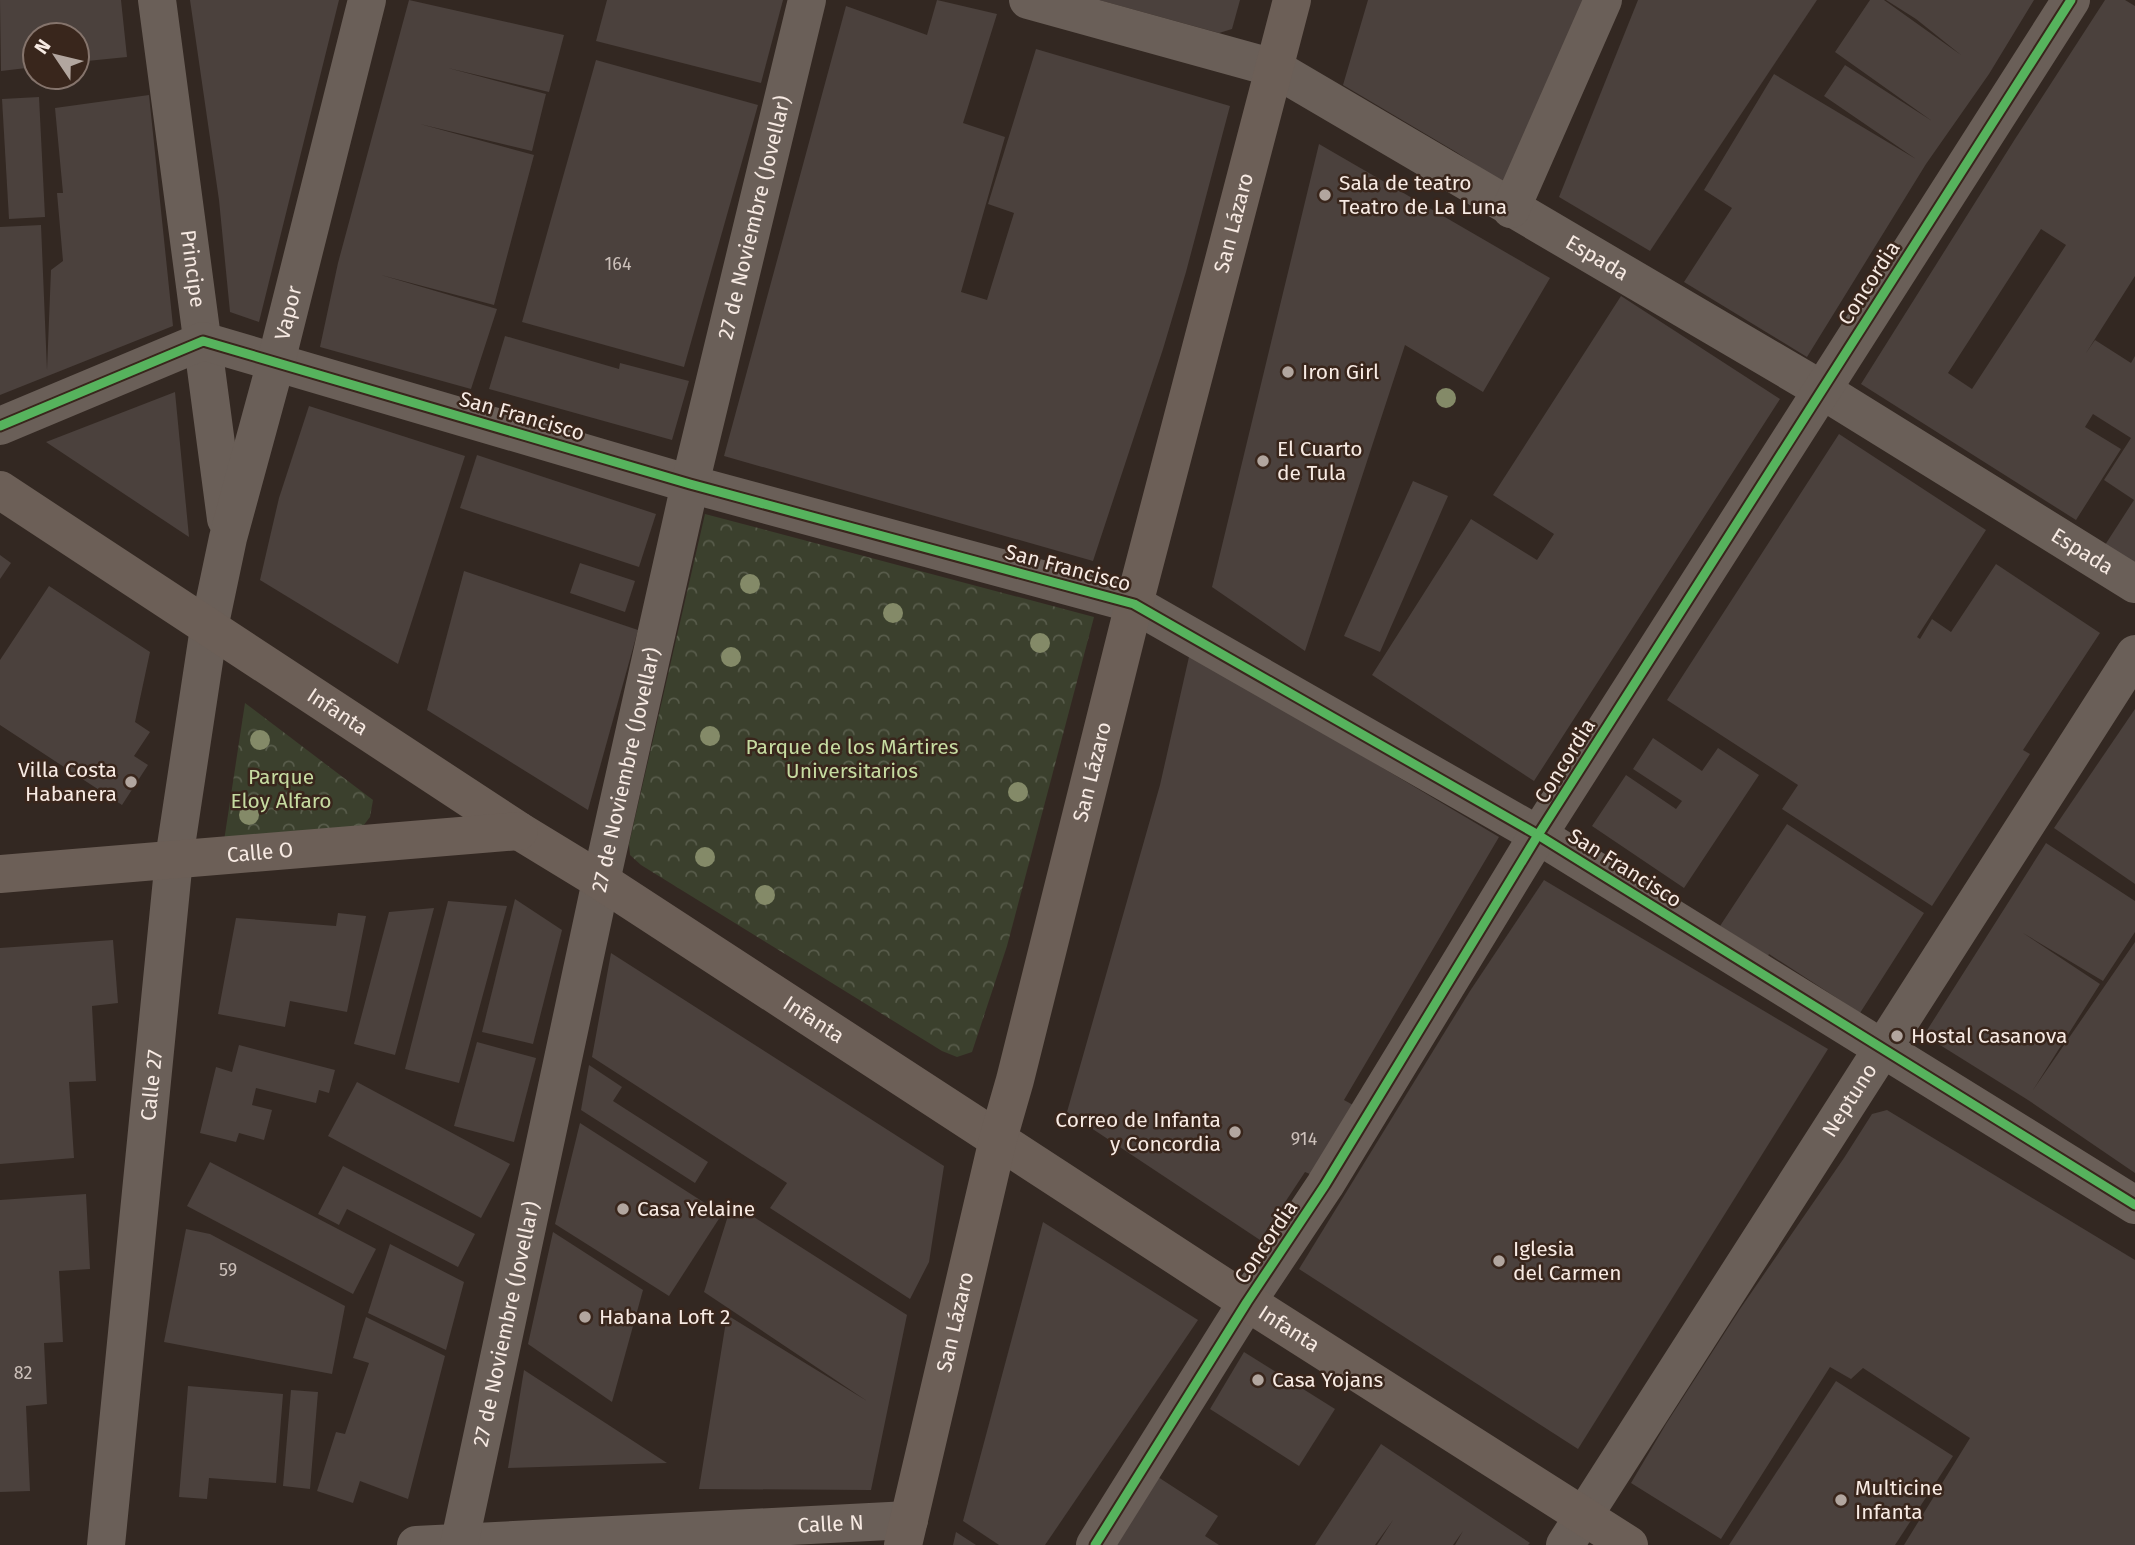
<svg xmlns="http://www.w3.org/2000/svg" width="2135" height="1545" font-family="'Fira Sans',sans-serif">
<style>
.forest{fill:url(#forest-crowns)}
.building{fill:#4b413d;fill-rule:evenodd}
.lines{fill:none;stroke-linecap:round;stroke-linejoin:round}
.minor{stroke:#6a5f58;stroke-width:38}
.major{stroke:#6c5f57;stroke-width:38}
.cycleway-casing{stroke:#39261c;stroke-width:13}
.cycleway{stroke:#56b35d;stroke-width:9}
.tree{fill:#848a68}
.poi-dot{fill:#b2a69f;stroke:#39261c;stroke-width:2.5}
.labels{text-anchor:middle;stroke-width:5;stroke-linejoin:round;paint-order:stroke}
.number-label{font-size:18px;fill:#ccc0ba}
.poi-label{font-size:21px;fill:#f7eae3;stroke:#39261c;text-anchor:start}
.street-label{font-size:21px;fill:#f7eae3;stroke:#39261c}
.park-label{font-size:21px;fill:#c6dba1;stroke:#39261c}
</style>
<defs>
<pattern id="forest-crowns" width="20" height="18" patternUnits="userSpaceOnUse" patternTransform="scale(1.75)"><rect width="20" height="18" fill="#3b402d"/><path d="M2 6a3 3 0 1 1 6 0M12 15a3 3 0 1 1 6 0" fill="none" stroke="#585c4b"/></pattern>
</defs>
<rect width="100%" height="100%" fill="#332822"/>
<g class="forest">
<path d="M705 514 1094 617 1007 946 972 1052 957 1057 942 1051 641 865 630 855 629 844Z"/>
<path d="M245 703 373 800 370 817 360 830 224 841Z"/>
</g>
<g class="building">
<path d="M0 0H121L127 57 77 62V35H35V67L1 71Z"/>
<path d="M190 0H339L259 322 230 312 219 200Z"/>
<path d="M409 0 564 35 549 92 448 68 546 94 532 151 420 124 534 155 494 305 381 275 497 309 471 389 320 347 338 263Z"/>
<path d="M607 0H783L761 83 596 41Z"/>
<path d="M937 0 997 14 963 123 1005 137 961 292 987 300 1014 213 988 204 1036 49 1230 106 1186 272 1163 349 1093 561 724 456 846 6 927 35Z"/>
<path d="M1099 0H1240L1232 29 1219 33Z"/>
<path d="M1368 0H1591L1508 186 1456 152 1343 85Z"/>
<path d="M1638 0H1817L1650 251 1559 197Z"/>
<path d="M1870 0H1884L1961 55 1916 19 1886 0H2034L1989 74 1926 164 1807 357 1684 282 1732 208 1704 190 1774 74 1916 159 1824 96 1845 65 1932 121 1835 52Z"/>
<path d="M2105 0H2125L2135 6V276L2086 353 2095 340 2131 363 2135 356V564L2105 545 2134 500 2104 480 2131 438 2093 414 2085 427 2121 449 2076 520 1861 384 2015 139ZM2041 229 2066 245 1972 389 1948 373Z"/>
<path d="M596 60 758 105 684 367 522 322Z"/>
<path d="M149 95 173 326 0 395V227L41 225 47 370 51 270 63 261 57 193H63L55 108Z"/>
<path d="M39 97 45 217 9 219 2 99Z"/>
<path d="M1319 144 1550 278 1483 392 1405 345 1305 651 1212 587Z"/>
<path d="M1621 296 1780 399 1534 781 1372 675 1471 519 1537 560 1554 534 1493 495Z"/>
<path d="M505 336 619 369 620 363 689 381 672 440 489 389Z"/>
<path d="M175 392 189 537 46 442Z"/>
<path d="M309 406 465 456 398 664 260 580 279 498Z"/>
<path d="M1839 434 1986 530 1917 637 1920 639 1932 619 1951 632 1996 564 2100 633 2023 750 2030 754 1932 906 1782 809 1798 785 1667 700Z"/>
<path d="M477 455 656 514 639 567 460 508Z"/>
<path d="M1413 481 1448 496 1380 652 1344 636Z"/>
<path d="M0 555 11 563 0 579Z"/>
<path d="M580 563 635 581 625 612 570 593Z"/>
<path d="M464 571 638 630 588 810 427 710Z"/>
<path d="M49 586 150 652 135 722 150 732 134 756 148 765 122 805 0 725V660Z"/>
<path d="M1191 648 1339 742 1499 837 1344 1100 1355 1106 1315 1176 1305 1172 1260 1240 1067 1112 1160 785Z"/>
<path d="M2135 709V884L2054 828Z"/>
<path d="M1653 738 1702 771 1718 748 1759 775 1684 888 1592 826 1626 775 1676 809 1682 801 1633 769Z"/>
<path d="M1787 824 1924 913 1860 1013 1769 954 1768 956 1720 926Z"/>
<path d="M2046 843 2135 901V932L2103 981 2023 933 2100 984 2033 1090 2135 942V1173L2028 1100 1924 1035Z"/>
<path d="M1544 880 1828 1049 1578 1449 1299 1269 1470 991Z"/>
<path d="M515 899 562 930 533 1044 482 1032Z"/>
<path d="M448 901 507 906 459 1083 405 1069Z"/>
<path d="M434 908 395 1055 354 1044 389 912Z"/>
<path d="M338 913 366 916 347 1012 290 1001 285 1027 218 1014 236 918 336 926Z"/>
<path d="M113 940 118 1003 92 1006 96 1081 69 1082 74 1158 0 1164V948Z"/>
<path d="M611 953 944 1166 929 1262 910 1299 770 1208 787 1183 592 1057Z"/>
<path d="M477 1042 536 1058 514 1142 454 1126Z"/>
<path d="M239 1045 335 1070 329 1093 319 1090 316 1103 256 1088 252 1105 272 1110 264 1140 239 1133 236 1142 200 1133 216 1067 232 1072Z"/>
<path d="M589 1065 622 1087 613 1101 708 1162 695 1183 581 1110Z"/>
<path d="M357 1082 510 1164 481 1218 328 1136Z"/>
<path d="M1887 1110 2135 1260V1545H1904L1970 1438 1863 1368 1851 1379 1830 1367 1721 1539 1631 1483 1666 1424 1740 1309 1844 1158 1872 1114Z"/>
<path d="M580 1123 722 1214 669 1296 555 1224Z"/>
<path d="M210 1162 376 1249 353 1294 187 1206Z"/>
<path d="M343 1166 475 1234 458 1267 347 1209 339 1225 318 1214Z"/>
<path d="M86 1194 90 1269 59 1271 63 1342 44 1343 47 1404 26 1406 30 1491 0 1492V1200Z"/>
<path d="M732 1203 907 1315 871 1490 699 1489 727 1315 867 1401 704 1292Z"/>
<path d="M1043 1222 1198 1320 1045 1545H999L963 1521Z"/>
<path d="M186 1229 210 1234 345 1306 332 1374 164 1342Z"/>
<path d="M553 1232 643 1290 612 1402 528 1344Z"/>
<path d="M390 1244 464 1282 446 1350 368 1313Z"/>
<path d="M366 1317 445 1356 408 1499 360 1481 353 1503 317 1491 336 1432 345 1434 369 1363 353 1358Z"/>
<path d="M1244 1352 1335 1409 1299 1466 1210 1409Z"/>
<path d="M524 1370 667 1463 508 1468Z"/>
<path d="M1836 1381 1953 1456 1895 1545H1729Z"/>
<path d="M188 1386 283 1394 276 1483 209 1478 207 1499 179 1497Z"/>
<path d="M291 1390 318 1392 310 1489 283 1486Z"/>
<path d="M1381 1444 1530 1543 1528 1545H1455L1463 1531 1453 1545H1377L1393 1520 1375 1545H1315Z"/>
<path d="M1158 1477 1218 1516 1205 1536 1219 1545H1113Z"/>
<path d="M956 1532 976 1545H953Z"/>
</g>
<g class="lines">
<g class="minor">
<path id="s1" d="M157 0 226 519"/>
<path id="s2" d="M1028 0 1274 68 1822 390 2135 584"/>
<path d="M1511 209 1603 0"/>
<path d="M0 426 203 341 690 484 1134 604 1538 835 2135 1205"/>
<path id="s3" d="M106 1545 174 859 209 628 228 538 276 362 367 0"/>
<path id="s4" d="M416 1545 909 1520"/>
<path id="s5" d="M459 1545 601 881 690 484 807 0"/>
<path d="M1095 1545 1247 1302 1325 1185 1538 835 2071 0"/>
<path id="s6" d="M1565 1545 2135 654"/>
</g>
<g class="major">
<path id="s7" d="M0 490 519 831 601 881 1247 1302 1629 1545"/>
<path id="s8" d="M0 874 519 831"/>
<path id="s9" d="M903 1545 998 1139 1015 1080 1134 604 1292 0"/>
</g>
<g class="cycleway-casing">
<g id="cycleway">
<path d="M0 426 203 341 690 484 1134 604 1538 835 2135 1205"/>
<path d="M1095 1545 1247 1302 1325 1185 1538 835 2071 0"/>
</g>
</g>
<use href="#cycleway" class="cycleway"/>
</g>
<g class="tree">
<circle cx="1446" cy="398" r="10"/>
<circle cx="750" cy="584" r="10"/>
<circle cx="893" cy="613" r="10"/>
<circle cx="1040" cy="643" r="10"/>
<circle cx="731" cy="657" r="10"/>
<circle cx="710" cy="736" r="10"/>
<circle cx="260" cy="740" r="10"/>
<circle cx="1018" cy="792" r="10"/>
<circle cx="249" cy="815" r="10"/>
<circle cx="705" cy="857" r="10"/>
<circle cx="765" cy="895" r="10"/>
</g>
<g class="poi-dot">
<circle cx="1325" cy="195" r="7"/>
<circle cx="1288" cy="372" r="7"/>
<circle cx="1263" cy="461" r="7"/>
<circle cx="131" cy="782" r="7"/>
<circle cx="1897" cy="1036" r="7"/>
<circle cx="1235" cy="1132" r="7"/>
<circle cx="623" cy="1209" r="7"/>
<circle cx="1499" cy="1261" r="7"/>
<circle cx="585" cy="1317" r="7"/>
<circle cx="1258" cy="1380" r="7"/>
<circle cx="1841" cy="1500" r="7"/>
</g>
<g class="labels">
<g class="number-label">
<text x="618" y="270">164</text>
<text x="1304" y="1145">914</text>
<text x="228" y="1276">59</text>
<text x="23" y="1379">82</text>
</g>
<g class="poi-label">
<text x="1339" y="190">Sala de teatro<tspan x="1339" dy="24">Teatro de La Luna</tspan></text>
<text x="1302" y="379">Iron Girl</text>
<text x="1277" y="456">El Cuarto<tspan x="1277" dy="24">de Tula</tspan></text>
<text x="117" y="777" text-anchor="end">Villa Costa<tspan x="117" dy="24">Habanera</tspan></text>
<text x="1911" y="1043">Hostal Casanova</text>
<text x="1221" y="1127" text-anchor="end">Correo de Infanta<tspan x="1221" dy="24">y Concordia</tspan></text>
<text x="637" y="1216">Casa Yelaine</text>
<text x="1513" y="1256">Iglesia<tspan x="1513" dy="24">del Carmen</tspan></text>
<text x="599" y="1324">Habana Loft 2</text>
<text x="1272" y="1387">Casa Yojans</text>
<text x="1855" y="1495">Multicine<tspan x="1855" dy="24">Infanta</tspan></text>
</g>
<g class="street-label">
<text dy="7" stroke="none"><textPath href="#s5" startOffset="1360">27 de Noviembre (Jovellar)</textPath></text>
<text dy="7" stroke="none"><textPath href="#s9" startOffset="1363">San Lázaro</textPath></text>
<text dy="7" stroke="none"><textPath href="#s2" startOffset="630">Espada</textPath></text>
<text dy="7" stroke="none"><textPath href="#s1" startOffset="271">Principe</textPath></text>
<text transform="translate(1869 283) rotate(-57)" y="7">Concordia</text>
<text dy="7" stroke="none"><textPath href="#s3" startOffset="1248">Vapor</textPath></text>
<text transform="translate(522 416) rotate(16)" y="7">San Francisco</text>
<text dy="7" stroke="none"><textPath href="#s2" startOffset="1197">Espada</textPath></text>
<text transform="translate(1068 568) rotate(15)" y="7">San Francisco</text>
<text dy="7" stroke="none"><textPath href="#s7" startOffset="404">Infanta</textPath></text>
<text transform="translate(1565 761) rotate(-58)" y="7">Concordia</text>
<text dy="7" stroke="none"><textPath href="#s5" startOffset="793">27 de Noviembre (Jovellar)</textPath></text>
<text dy="7" stroke="none"><textPath href="#s9" startOffset="796">San Lázaro</textPath></text>
<text dy="7" stroke="none"><textPath href="#s8" startOffset="261">Calle O</textPath></text>
<text transform="translate(1625 868) rotate(32)" y="7">San Francisco</text>
<text dy="7" stroke="none"><textPath href="#s7" startOffset="971">Infanta</textPath></text>
<text dy="7" stroke="none"><textPath href="#s3" startOffset="462">Calle 27</textPath></text>
<text dy="7" stroke="none"><textPath href="#s6" startOffset="528">Neptuno</textPath></text>
<text transform="translate(1266 1242) rotate(-56)" y="7">Concordia</text>
<text dy="7" stroke="none"><textPath href="#s9" startOffset="229">San Lázaro</textPath></text>
<text dy="7" stroke="none"><textPath href="#s5" startOffset="226">27 de Noviembre (Jovellar)</textPath></text>
<text dy="7" stroke="none"><textPath href="#s7" startOffset="1538">Infanta</textPath></text>
<text dy="7" stroke="none"><textPath href="#s4" startOffset="415">Calle N</textPath></text>
</g>
<g class="park-label">
<text x="852" y="754">Parque de los Mártires<tspan x="852" dy="24">Universitarios</tspan></text>
<text x="281" y="784">Parque<tspan x="281" dy="24">Eloy Alfaro</tspan></text>
</g>
</g>
<g transform="translate(56 56) rotate(305)"><circle r="33" fill="#39261c" stroke="#85746c" stroke-width="2"/>
<path d="M0-5L12 26L0 18L-12 26Z" fill="#b2a69f"/>
<text y="-10" font-size="19" font-weight="bold" text-anchor="middle" fill="#f7eae3">N</text>
</g>
</svg>
